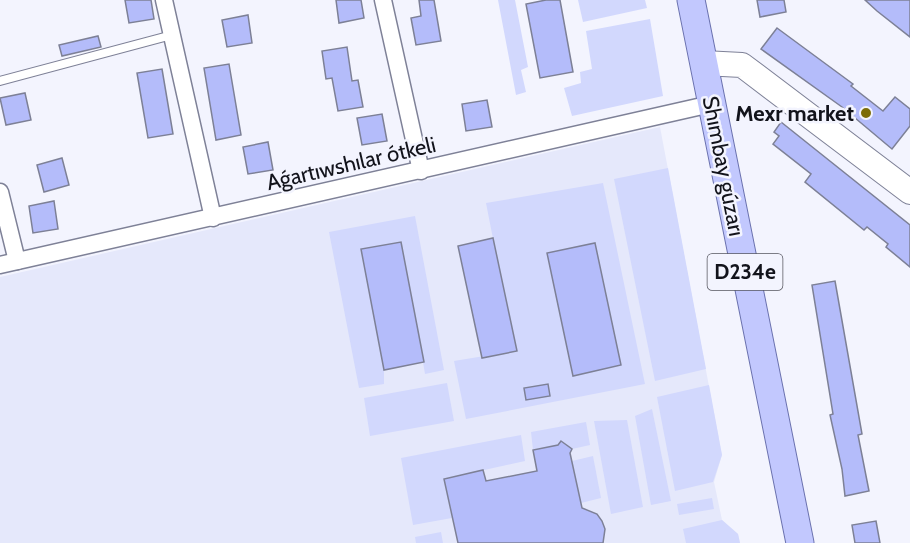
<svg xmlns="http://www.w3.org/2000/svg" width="910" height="543" font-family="Cabin,sans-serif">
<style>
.built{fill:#e5e8fb}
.green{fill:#d2d8fd}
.building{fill:#b4bcfa;stroke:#7d8096;stroke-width:1.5}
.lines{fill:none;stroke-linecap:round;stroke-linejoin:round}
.lane-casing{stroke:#7e8197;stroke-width:10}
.street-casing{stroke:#7e8197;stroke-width:19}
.secondary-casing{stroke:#7e8197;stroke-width:26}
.primary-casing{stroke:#6a71ae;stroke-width:29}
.lane{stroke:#fff;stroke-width:8}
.street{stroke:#fff;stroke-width:16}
.secondary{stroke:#fff;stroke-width:24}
.primary{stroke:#c2c8fe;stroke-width:27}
.poi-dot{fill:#7d6d08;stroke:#f3f4fe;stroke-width:2}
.labels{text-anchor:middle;stroke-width:5;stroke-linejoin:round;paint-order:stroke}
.shield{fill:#f3f4fe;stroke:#56565f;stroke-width:1.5}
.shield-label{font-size:21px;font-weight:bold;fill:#12131b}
.poi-label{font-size:22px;font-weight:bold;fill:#12131b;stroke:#f3f4fe;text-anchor:end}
.street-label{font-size:22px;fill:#12131b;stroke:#f3f4fe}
</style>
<rect width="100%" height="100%" fill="#f3f4fe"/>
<path class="built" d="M660 127 722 455 714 482 722 520 738 534 740 543H0V277Z"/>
<g class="green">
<path d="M498 0H515L528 67 521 70 526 92 516 95Z"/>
<path d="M578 0H645L647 8 583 22Z"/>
<path d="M650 19 663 96 572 116 564 88 581 83 580 72 592 69 586 31Z"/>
<path d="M668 168 706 369 655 381 614 179Z"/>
<path d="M603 183 645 384 466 419 454 361 515 351 486 203Z"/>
<path d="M415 216 444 370 425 374 423 362 384 370V384L359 388 329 232Z"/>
<path d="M447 383 454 421 370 436 364 398Z"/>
<path d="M709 385 722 455 713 482 675 491 657 397Z"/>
<path d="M652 409 671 501 651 505 635 416Z"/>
<path d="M627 420 643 507 611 514 594 421Z"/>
<path d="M586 422 590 445 572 449 561 441 558 445 533 450 531 432Z"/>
<path d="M521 435 525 461 444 479 452 518 413 525 401 458Z"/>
<path d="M593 456 601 498 581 503 572 461Z"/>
<path d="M712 498 714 509 679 515 677 504Z"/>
<path d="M722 520 738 534 740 543H686L683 529Z"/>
<path d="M441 532 443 543H416L415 537Z"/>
</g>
<g class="building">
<path d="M125 0H151L154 19 129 23Z"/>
<path d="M336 0H361L364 18 339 23Z"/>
<path d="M419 0H434L441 41 416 45 411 18 421 16Z"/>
<path d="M546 0H560L573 72 540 78 526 4Z"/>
<path d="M757 0H784L786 12 760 17Z"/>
<path d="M865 0H910V37L877 11Z"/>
<path d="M248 15 252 43 227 47 222 20Z"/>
<path d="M777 28 853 84 851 86 883 111 895 97 910 109V126L892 149 842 107 761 49Z"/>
<path d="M98 36 101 47 62 56 59 45Z"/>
<path d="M347 47 352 81 358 80 363 107 338 111 332 78 326 79 322 51Z"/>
<path d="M229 64 241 135 216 140 204 68Z"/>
<path d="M162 69 173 134 148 138 137 73Z"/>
<path d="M25 93 31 120 6 125 0 98Z"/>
<path d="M487 100 492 127 466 131 462 104Z"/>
<path d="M382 114 387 141 362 145 357 118Z"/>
<path d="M781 122 910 225V267L886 247 888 244 867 227 864 230 805 182 811 174 773 144 779 136 774 132Z"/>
<path d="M268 142 273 170 248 174 243 147Z"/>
<path d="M62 158 69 185 44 192 37 165Z"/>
<path d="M54 201 58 229 33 233 29 206Z"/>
<path d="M493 238 517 351 482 358 458 246Z"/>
<path d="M401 242 424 362 384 370 361 249Z"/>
<path d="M595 243 621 365 573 376 547 253Z"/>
<path d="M835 281 862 434 858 435 869 491 845 496 842 469 830 415 833 414 812 285Z"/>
<path d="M548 384 550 396 526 400 524 388Z"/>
<path d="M561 441 572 449 570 453 582 508 597 514 602 521 605 529 603 543H458L444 479 483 470 486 481 537 471 533 450 558 445Z"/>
<path d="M876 521 880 543H855L852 525Z"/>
</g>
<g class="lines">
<g class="lane-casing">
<path id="lane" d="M0 81 172 35"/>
</g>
<g class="street-casing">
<g id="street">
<path d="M164 0 213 218"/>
<path d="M383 0 421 171"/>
<path d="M0 192 17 261"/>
<path d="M0 265 711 104"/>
</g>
</g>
<g class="secondary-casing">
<path id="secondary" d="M703 63 742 65 910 192"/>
</g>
<g class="primary-casing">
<path id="primary" d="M691 0 800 543"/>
</g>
<use href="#lane" class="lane"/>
<use href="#street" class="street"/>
<use href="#secondary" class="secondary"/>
<use href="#primary" class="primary"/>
</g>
<circle class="poi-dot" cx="866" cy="113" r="6"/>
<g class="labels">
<rect class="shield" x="707.5" y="254" width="75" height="36" rx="4.5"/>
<g class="shield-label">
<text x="745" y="279">D234e</text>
</g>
<g class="poi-label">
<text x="854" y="121">Mexr market</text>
</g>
<g class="street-label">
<text transform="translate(351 163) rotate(-13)" y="8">Aǵartıwshılar ótkeli</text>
<text transform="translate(724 166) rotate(79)" y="8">Shımbay gúzarı</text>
</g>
</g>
</svg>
